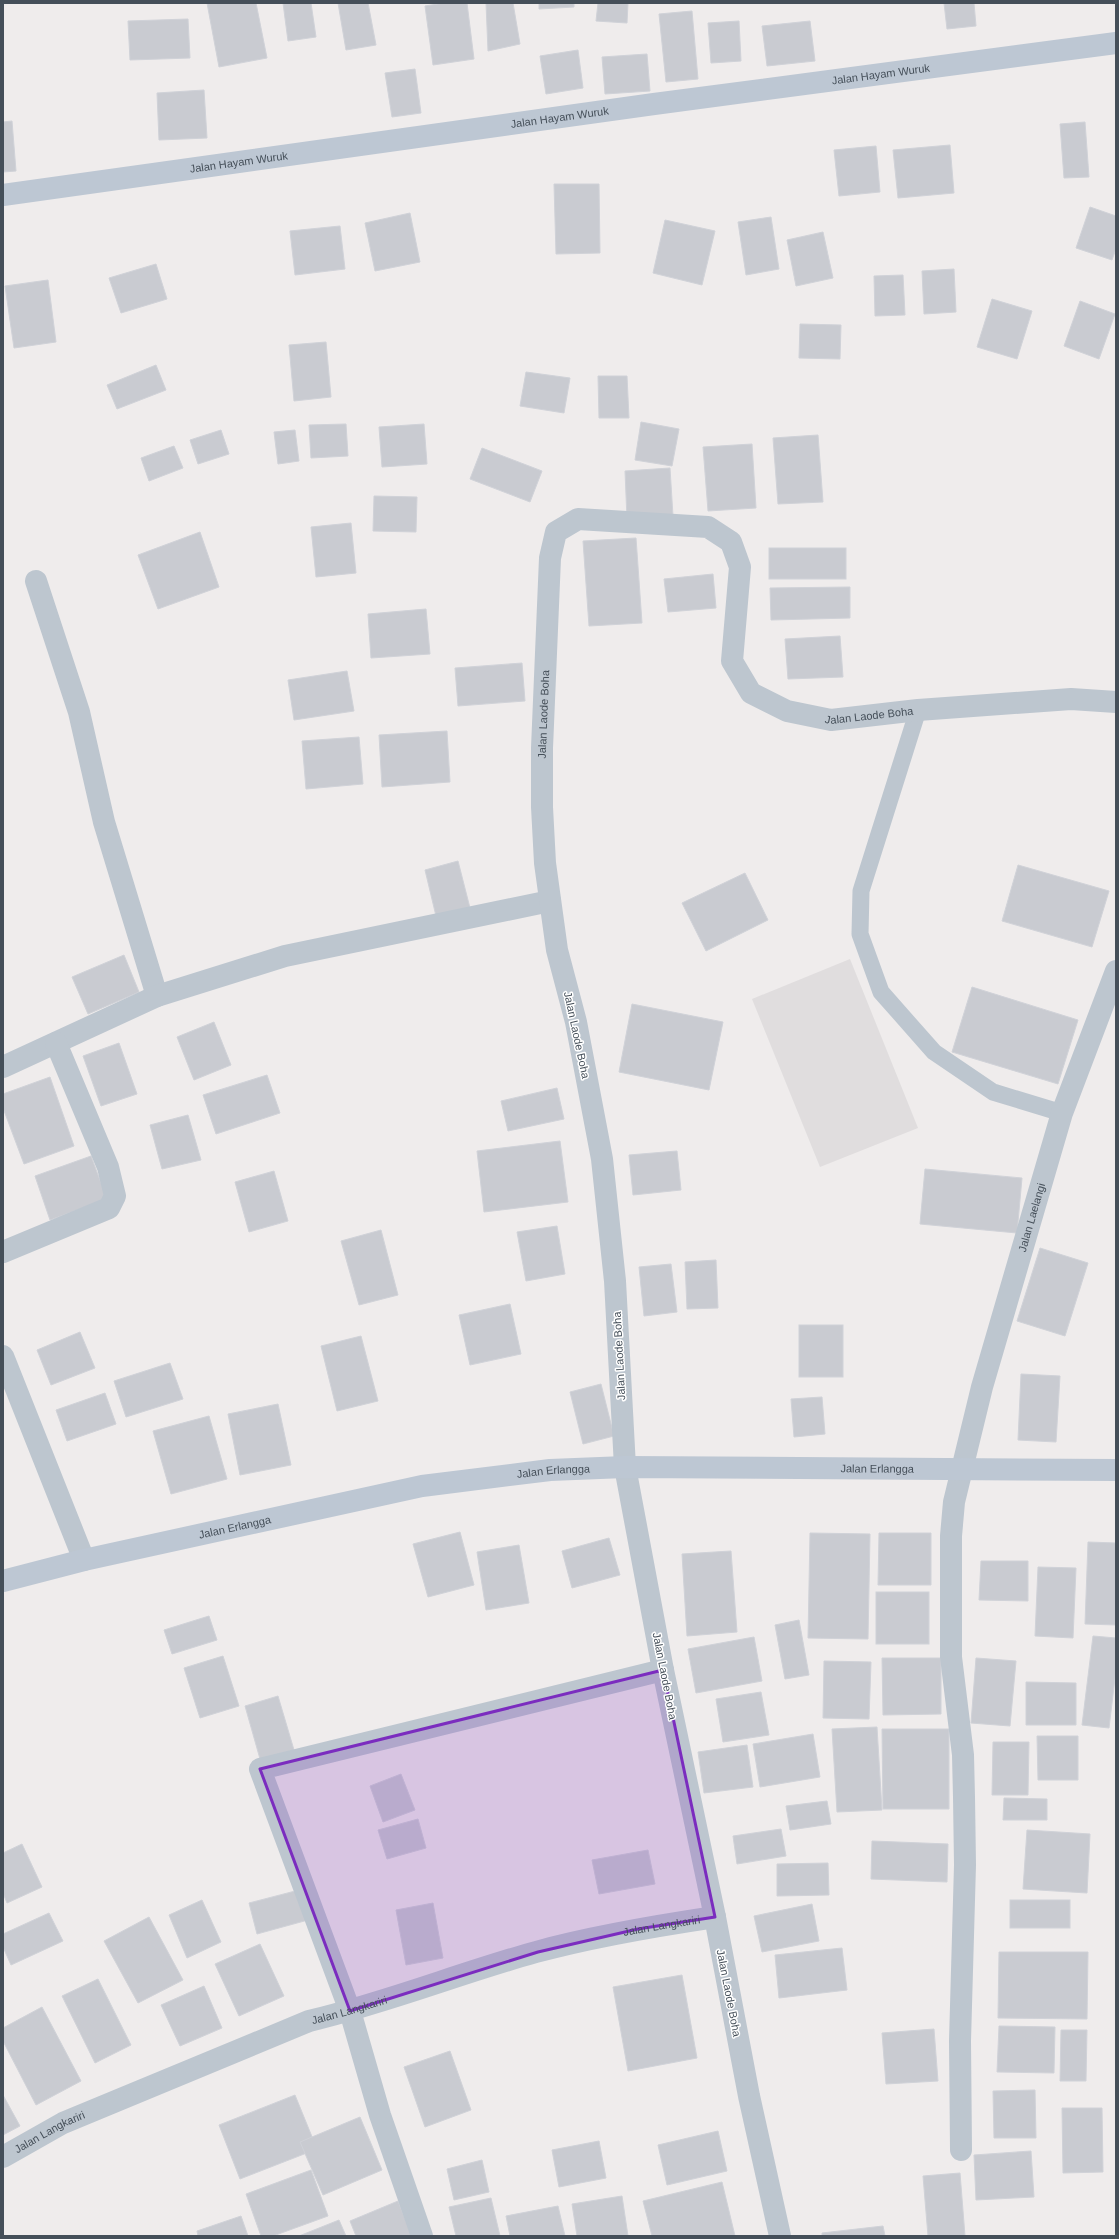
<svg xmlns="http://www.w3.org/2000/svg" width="1119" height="2239" font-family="Arial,sans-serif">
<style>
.education{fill:#e0ddde}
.building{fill:#c9cbd1;stroke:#d0d2d8}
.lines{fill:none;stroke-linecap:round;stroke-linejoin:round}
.lane{stroke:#bdc6cf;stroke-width:17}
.street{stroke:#bdc6cf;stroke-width:22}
.secondary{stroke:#bdc7d3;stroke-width:22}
.marked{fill:#7b2cbf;fill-opacity:0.2;stroke:#7b2cbf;stroke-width:3;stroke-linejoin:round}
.labels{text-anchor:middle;stroke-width:3;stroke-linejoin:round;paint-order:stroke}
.street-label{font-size:11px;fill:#454f59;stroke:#fff}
</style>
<rect width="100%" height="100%" fill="#efecec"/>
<path class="education" d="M850 959 918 1128 820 1167 752 999Z"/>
<g class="building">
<path d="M207 3H256L267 58 219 67Z"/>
<path d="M283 3H311L316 37 288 41Z"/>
<path d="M338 3H368L376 45 346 50Z"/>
<path d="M444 3H467L474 59 433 65 425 6Z"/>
<path d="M486 3H513L520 44 488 51Z"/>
<path d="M539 3H574V7L539 9Z"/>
<path d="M598 3H628L627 23 596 21Z"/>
<path d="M944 3H974L976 26 947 29Z"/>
<path d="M692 11 698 79 666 82 659 14Z"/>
<path d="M188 19 190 58 130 60 128 21Z"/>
<path d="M739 21 741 61 711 63 708 23Z"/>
<path d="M810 21 815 61 767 66 762 26Z"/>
<path d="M578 50 583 88 546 94 540 56Z"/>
<path d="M647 54 650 91 605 94 602 57Z"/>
<path d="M415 69 421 113 392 117 385 73Z"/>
<path d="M204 90 207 138 159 140 157 93Z"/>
<path d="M12 121 16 171 3 172V122Z"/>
<path d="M1085 122 1089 177 1064 178 1060 124Z"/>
<path d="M950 145 954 193 898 198 893 150Z"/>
<path d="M876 146 880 192 839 196 834 150Z"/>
<path d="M554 184H599L600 253 556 254Z"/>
<path d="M1090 207 1116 216V249L1112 260 1076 248Z"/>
<path d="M410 213 420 262 375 271 365 223Z"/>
<path d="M771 217 779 269 746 275 738 222Z"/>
<path d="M665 220 715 231 702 285 653 273Z"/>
<path d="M340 226 345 269 295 275 290 231Z"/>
<path d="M823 232 833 278 796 286 787 240Z"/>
<path d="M156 264 167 299 121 313 109 278Z"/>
<path d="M954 269 956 312 924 314 922 271Z"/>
<path d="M903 275 905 315 875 316 874 276Z"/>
<path d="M48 280 56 342 14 348 5 286Z"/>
<path d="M992 299 1032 311 1017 359 977 347Z"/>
<path d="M1080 301 1115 314 1099 359 1064 346Z"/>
<path d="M800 324 841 325 840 359 799 358Z"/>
<path d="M326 342 331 397 294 401 289 345Z"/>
<path d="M156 365 166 390 117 409 107 385Z"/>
<path d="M526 372 570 378 564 413 520 406Z"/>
<path d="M598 376H627L629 418H599Z"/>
<path d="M641 422 679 429 672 466 635 460Z"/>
<path d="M346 424 348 456 311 458 309 425Z"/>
<path d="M424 424 427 464 382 467 379 427Z"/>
<path d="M221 430 229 454 198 464 190 440Z"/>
<path d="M295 430 299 461 278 464 274 432Z"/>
<path d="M818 435 823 502 778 504 773 438Z"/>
<path d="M752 444 756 508 708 511 703 447Z"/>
<path d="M174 446 183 468 149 481 141 458Z"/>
<path d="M482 448 542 471 530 502 470 479Z"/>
<path d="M670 468 673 516 627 519 625 471Z"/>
<path d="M374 496 417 497 416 532 373 531Z"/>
<path d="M351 523 356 573 316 577 311 527Z"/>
<path d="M200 532 219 587 158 609 138 555Z"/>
<path d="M636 538 642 623 589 626 583 541Z"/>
<rect x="769" y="548" width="77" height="31"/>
<path d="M713 574 716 608 668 612 664 579Z"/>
<path d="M850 587V618L771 620 770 588Z"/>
<path d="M426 609 430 654 371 658 368 614Z"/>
<path d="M840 636 843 677 788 679 785 639Z"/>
<path d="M522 663 525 701 458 706 455 668Z"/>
<path d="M347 671 354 711 294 720 288 680Z"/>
<path d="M447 731 450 782 382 787 379 735Z"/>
<path d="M359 737 363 784 306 789 302 741Z"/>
<path d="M458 861 470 908 436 916 425 870Z"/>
<path d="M1018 865 1109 891 1092 947 1002 921Z"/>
<path d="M745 873 768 920 706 951 682 903Z"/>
<path d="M124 955 139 992 88 1014 72 977Z"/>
<path d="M972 987 1078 1020 1058 1084 952 1052Z"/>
<path d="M632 1004 723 1022 709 1090 619 1072Z"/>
<path d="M214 1022 231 1065 194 1080 177 1037Z"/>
<path d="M119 1043 137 1094 101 1106 83 1056Z"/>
<path d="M267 1075 280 1113 216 1134 203 1095Z"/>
<path d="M50 1077 74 1146 24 1164 3 1108V1094Z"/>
<path d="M557 1088 564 1119 508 1131 501 1101Z"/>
<path d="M188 1115 201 1160 162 1169 150 1125Z"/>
<path d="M560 1141 568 1202 484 1212 477 1151Z"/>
<path d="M677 1151 681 1190 633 1195 629 1155Z"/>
<path d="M91 1156 107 1199 50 1220 35 1176Z"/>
<path d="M925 1169 1022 1178 1017 1233 920 1224Z"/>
<path d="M274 1171 288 1221 249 1232 235 1182Z"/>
<path d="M557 1226 565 1274 526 1281 517 1232Z"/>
<path d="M381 1230 398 1295 359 1305 341 1241Z"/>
<path d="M1040 1248 1088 1263 1065 1336 1017 1321Z"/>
<path d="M716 1260 718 1308 687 1309 685 1262Z"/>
<path d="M671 1264 677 1312 644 1316 639 1267Z"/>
<path d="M510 1304 521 1354 470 1365 459 1315Z"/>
<rect x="799" y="1325" width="44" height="52"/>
<path d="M80 1332 95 1368 51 1385 37 1350Z"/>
<path d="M361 1336 378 1401 337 1411 321 1346Z"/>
<path d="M170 1363 183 1399 126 1417 114 1381Z"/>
<path d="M1021 1374 1060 1376 1056 1442 1018 1440Z"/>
<path d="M601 1384 614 1436 583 1444 570 1392Z"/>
<path d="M105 1393 116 1424 67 1441 56 1410Z"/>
<path d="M822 1397 825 1434 794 1437 791 1399Z"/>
<path d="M278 1404 291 1465 240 1475 228 1414Z"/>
<path d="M209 1416 227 1479 171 1494 153 1431Z"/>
<path d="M460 1532 474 1585 428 1597 413 1544Z"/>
<path d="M810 1533 870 1534 868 1639 808 1638Z"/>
<path d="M879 1533H931V1585H878Z"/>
<path d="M609 1538 620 1575 572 1588 562 1551Z"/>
<path d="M1088 1542 1116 1543V1625L1085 1624Z"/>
<path d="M519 1545 529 1603 486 1610 477 1552Z"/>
<path d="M731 1551 737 1632 687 1636 682 1554Z"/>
<path d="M981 1561H1028V1601L979 1600Z"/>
<path d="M1038 1567 1076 1568 1073 1638 1035 1636Z"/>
<rect x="876" y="1592" width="53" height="52"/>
<path d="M209 1616 217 1640 172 1654 164 1630Z"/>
<path d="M799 1620 809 1675 785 1679 775 1625Z"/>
<path d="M1093 1636 1116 1638V1670L1109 1728 1082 1725Z"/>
<path d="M754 1637 762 1681 696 1693 688 1649Z"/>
<path d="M223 1656 239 1706 200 1718 184 1668Z"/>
<path d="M882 1658H941V1714L883 1715Z"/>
<path d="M976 1658 1016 1661 1010 1726 971 1723Z"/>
<path d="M824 1661 871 1662 869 1719 823 1718Z"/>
<path d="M1026 1682 1076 1683V1725H1026Z"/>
<path d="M761 1692 769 1735 723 1742 716 1699Z"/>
<path d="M278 1696 294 1750 260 1759 245 1706Z"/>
<path d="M877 1727 882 1810 837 1812 832 1729Z"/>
<path d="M882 1729H949V1809H883Z"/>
<path d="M813 1734 820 1777 760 1787 753 1744Z"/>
<path d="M1037 1736H1078V1780H1038Z"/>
<path d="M993 1742H1029L1028 1795H992Z"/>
<path d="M747 1745 753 1787 704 1793 698 1752Z"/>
<path d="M401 1774 415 1810 383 1822 370 1786Z"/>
<path d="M1004 1798 1047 1799V1820H1003Z"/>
<path d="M827 1801 831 1824 790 1830 786 1806Z"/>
<path d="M418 1819 426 1848 387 1859 378 1830Z"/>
<path d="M781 1829 786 1856 737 1864 733 1836Z"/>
<path d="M1027 1830 1090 1834 1087 1893 1023 1889Z"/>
<path d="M872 1841 948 1844 947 1882 871 1879Z"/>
<path d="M22 1844 42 1887 7 1903 3 1893V1853Z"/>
<path d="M648 1850 655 1884 599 1894 592 1860Z"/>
<path d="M828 1863 829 1895 777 1896V1864Z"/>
<path d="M299 1890 308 1920 257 1934 249 1903Z"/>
<path d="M202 1900 221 1942 187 1958 169 1915Z"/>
<rect x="1010" y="1900" width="60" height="28"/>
<path d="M433 1903 443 1958 406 1965 396 1910Z"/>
<path d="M812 1904 819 1941 762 1952 754 1916Z"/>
<path d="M49 1913 63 1941 11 1965 3 1947V1934Z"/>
<path d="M149 1917 183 1980 138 2003 104 1941Z"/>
<path d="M260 1944 284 1996 239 2016 215 1964Z"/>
<path d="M842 1948 847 1990 779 1998 775 1955Z"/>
<path d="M999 1952H1088L1087 2019 998 2018Z"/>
<path d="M682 1975 697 2058 628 2071 613 1987Z"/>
<path d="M98 1979 131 2045 95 2063 62 1996Z"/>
<path d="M204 1986 222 2028 180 2046 161 2005Z"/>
<path d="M42 2007 81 2081 36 2105 3 2041V2028Z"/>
<path d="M999 2026 1055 2027 1054 2073 997 2072Z"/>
<path d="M934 2029 938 2081 886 2084 882 2033Z"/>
<path d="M1061 2030H1087L1086 2081H1060Z"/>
<path d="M450 2051 471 2110 425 2127 404 2067Z"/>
<path d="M1035 2090 1036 2138H994L993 2091Z"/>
<path d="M3 2095 20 2126 3 2135Z"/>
<path d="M295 2095 317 2149 240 2179 219 2125Z"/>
<path d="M1062 2108H1102L1103 2172 1063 2173Z"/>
<path d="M360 2117 382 2170 323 2195 300 2142Z"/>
<path d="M718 2131 727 2171 667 2185 658 2145Z"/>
<path d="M599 2141 606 2178 559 2187 552 2150Z"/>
<path d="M1031 2151 1034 2197 976 2200 974 2155Z"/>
<path d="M482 2160 489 2192 454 2200 447 2169Z"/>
<path d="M311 2170 328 2216 273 2236H261L246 2194Z"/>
<path d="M960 2173 965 2236H928L923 2176Z"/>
<path d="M722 2182 735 2236H652L643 2201Z"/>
<path d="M622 2196 628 2236H577L572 2204Z"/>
<path d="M491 2198 500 2236H456L449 2207Z"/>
<path d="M398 2201 412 2236H356L350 2221Z"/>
<path d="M558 2206 565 2236H510L506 2216Z"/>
<path d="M241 2216 248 2236H198L197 2231Z"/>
<path d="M339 2220 346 2236H299Z"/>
<path d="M883 2226 885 2236H822V2233Z"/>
</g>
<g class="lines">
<path class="lane" d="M918 710 861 891 860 934 881 992 934 1052 993 1092 1062 1113"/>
<g class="street">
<path d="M36 581 79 712 104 822 157 996"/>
<path d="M3 1067 157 996 285 956 550 901"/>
<path d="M3 1252 109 1208 115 1196 108 1167 56 1043"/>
<path d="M3 1356 84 1560"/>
<path id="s1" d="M961 2150 960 2041 965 1865 964 1797 963 1755 951 1657V1536L954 1502 982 1387 1062 1113 1116 971"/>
<path id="s2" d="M3 2157 63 2123 309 2021C386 2003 460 1973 536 1952 594 1936 655 1926 715 1917"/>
<path d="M422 2236 380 2115 350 2011 260 1769 663 1670"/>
<path id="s3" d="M780 2236 749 2096 715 1917 663 1670 625 1467 615 1281 602 1159 576 1022 557 950 545 863 542 807V748L550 558 556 532 578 519 708 527 731 542 740 567 732 661 751 693 787 711 831 720 918 710 1071 699 1116 702"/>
</g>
<g class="secondary">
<path id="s4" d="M3 195 654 104 1116 43"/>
<path id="s5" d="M3 1581 84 1560 422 1486 550 1470 625 1467 1116 1470"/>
</g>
</g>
<path class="marked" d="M663 1670 715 1917 638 1929 538 1952 350 2011 260 1769Z"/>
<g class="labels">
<g class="street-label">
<text dy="4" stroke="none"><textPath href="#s4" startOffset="886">Jalan Hayam Wuruk</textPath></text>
<text dy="4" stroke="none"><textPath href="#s4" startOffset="562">Jalan Hayam Wuruk</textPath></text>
<text dy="4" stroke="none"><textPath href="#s4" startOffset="238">Jalan Hayam Wuruk</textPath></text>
<text dy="4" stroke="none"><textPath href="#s3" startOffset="2192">Jalan Laode Boha</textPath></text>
<text dy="4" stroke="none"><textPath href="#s3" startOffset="1544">Jalan Laode Boha</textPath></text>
<text transform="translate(577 1035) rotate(78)" y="4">Jalan Laode Boha</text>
<text dy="4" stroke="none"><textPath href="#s1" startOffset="944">Jalan Laelangi</textPath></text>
<text transform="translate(619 1356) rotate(-93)" y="4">Jalan Laode Boha</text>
<text dy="4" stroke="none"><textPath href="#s5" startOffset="886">Jalan Erlangga</textPath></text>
<text dy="4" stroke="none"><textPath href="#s5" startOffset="562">Jalan Erlangga</textPath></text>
<text dy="4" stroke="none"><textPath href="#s5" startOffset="238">Jalan Erlangga</textPath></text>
<text transform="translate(665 1676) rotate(79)" y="4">Jalan Laode Boha</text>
<text dy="4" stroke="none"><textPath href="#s2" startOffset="701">Jalan Langkariri</textPath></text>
<text transform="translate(729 1993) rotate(79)" y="4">Jalan Laode Boha</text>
<text dy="4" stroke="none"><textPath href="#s2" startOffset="377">Jalan Langkariri</textPath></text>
<text dy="4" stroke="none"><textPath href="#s2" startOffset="53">Jalan Langkariri</textPath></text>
</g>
</g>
<rect width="1119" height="2239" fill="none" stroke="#454f59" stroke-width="8"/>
</svg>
